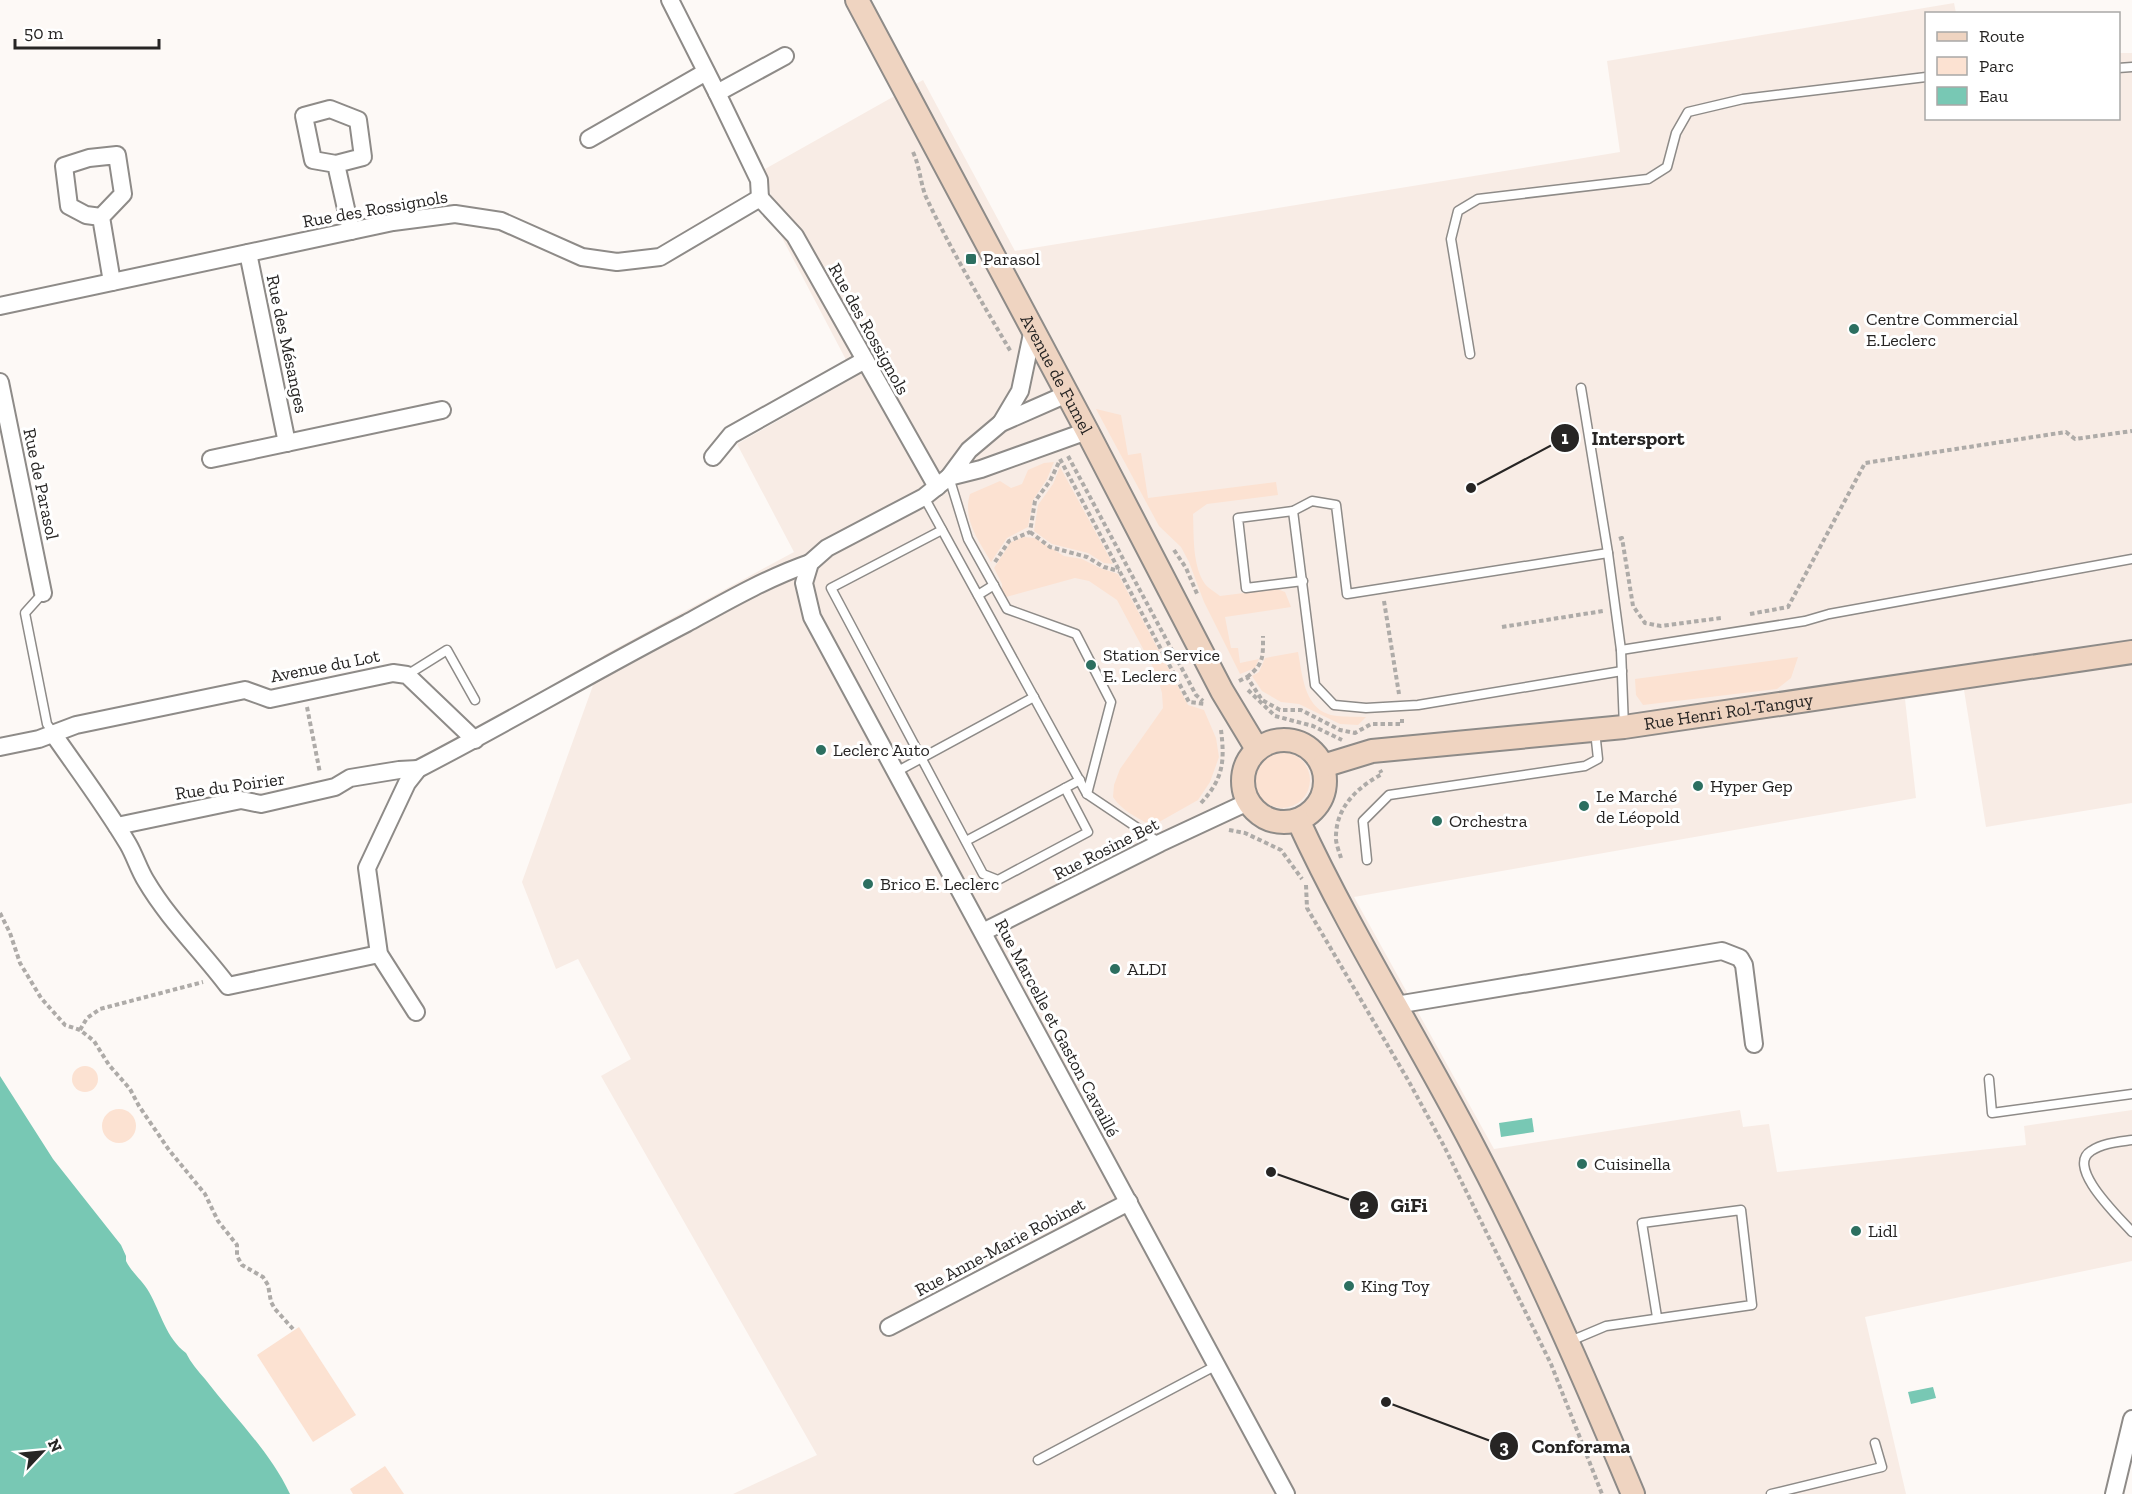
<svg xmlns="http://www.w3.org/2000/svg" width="2132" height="1494" font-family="'Zilla Slab',serif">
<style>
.built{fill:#f8ece5}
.green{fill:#fce2d2}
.water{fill:#78c8b4}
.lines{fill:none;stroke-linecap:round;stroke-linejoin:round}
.lane-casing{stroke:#8e8b88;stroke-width:11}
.street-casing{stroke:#8e8b88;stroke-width:20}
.secondary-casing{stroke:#8e8b88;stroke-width:26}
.path{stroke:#aeaba8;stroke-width:4;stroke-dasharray:4.5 3;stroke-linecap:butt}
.lane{stroke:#fff;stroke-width:8}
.street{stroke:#fff;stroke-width:16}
.secondary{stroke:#efd4c1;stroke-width:22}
.poi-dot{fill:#2c6f60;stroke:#fff;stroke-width:2}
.labels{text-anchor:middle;stroke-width:6;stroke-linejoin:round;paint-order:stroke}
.street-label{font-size:18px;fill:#272524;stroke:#fff}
.poi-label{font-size:18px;fill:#272524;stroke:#fff;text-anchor:start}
.leader{fill:none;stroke:#272524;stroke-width:2}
.callout-dot{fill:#272524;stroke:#fff;stroke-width:2}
.mark-label{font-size:18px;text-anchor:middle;font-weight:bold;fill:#fff}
.callout-label{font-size:20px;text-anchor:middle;font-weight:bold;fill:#272524;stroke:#fff;stroke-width:6;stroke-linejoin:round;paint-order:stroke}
</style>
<rect width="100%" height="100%" fill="#fdf9f6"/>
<path class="built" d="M1954 3 1956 13 1926 14V118H2118L2119 53H2132V803L1986 827 1964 690 1905 699 1916 798 1354 897 1494 1149 1740 1110 1743 1127 1769 1124 1777 1172 2026 1145 2024 1126 2132 1110V1261L1865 1317 1906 1494H733L817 1455 601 1076 631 1059 578 959 556 969 522 882 604 655 794 552 737 444 855 377 779 232 765 169 923 80 1015 251 1620 152 1607 61Z"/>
<g class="green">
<path d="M1096 409 1121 415 1128 455 1141 453 1148 498 1276 482 1278 495 1207 504 1193 514C1194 535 1192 565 1205 584 1208 588 1215 592 1220 596L1277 589 1285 592 1291 607 1225 617 1231 648H1238L1240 663 1259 659 1255 668 1240 674 1204 602 1189 562 1181 547 1159 526Z"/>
<path d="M1054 462 1047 479 1033 500 1028 527 1007 538 991 562C979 541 962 519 970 494L1000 481 1011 488 1022 484 1028 470 1044 463Z"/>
<path d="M1060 467 1113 564 1104 563 1088 553 1052 544 1034 531 1038 505 1053 484Z"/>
<path d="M1024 537 1035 538 1064 556 1082 559 1100 568 1118 574 1188 705 1204 710 1216 738 1219 757 1210 782 1198 800 1152 826C1138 818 1122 811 1113 797L1114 785 1120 769 1163 708 1162 693 1156 673 1117 600 1089 581 1075 578 1006 597 1002 592V584L994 568 1011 542Z"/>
<path d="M1298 652C1302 673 1304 706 1328 714 1339 718 1355 716 1366 717L1358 725 1340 724 1299 704 1281 702 1262 691 1252 676 1259 672 1265 658Z"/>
<path d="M1798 657 1791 678 1777 689 1643 705 1636 695 1635 679Z"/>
<circle cx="1282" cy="780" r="28"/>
<circle cx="85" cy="1079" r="13"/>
<circle cx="119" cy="1126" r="17"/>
<path d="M299 1327 356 1415 313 1442 257 1355Z"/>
<path d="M385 1466 404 1494H353L350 1489Z"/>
</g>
<g class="water">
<path d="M0 1076 53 1159 121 1245 126 1256V1261C132 1273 143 1281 149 1292 161 1313 166 1338 186 1353 191 1363 198 1371 205 1379 234 1417 269 1450 290 1494H0Z"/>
<path d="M1532 1118 1534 1132 1501 1137 1499 1123Z"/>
<path d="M1933 1387 1936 1398 1911 1404 1908 1392Z"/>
</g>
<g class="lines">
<g class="lane-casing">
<g id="lane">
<path d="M2118 68 2132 67"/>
<path d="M1470 354 1451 239 1458 211 1478 199 1648 179 1667 167 1676 133 1688 112 1743 99 1926 77"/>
<path d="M1581 388 1608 553 1621 650 1624 727"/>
<path d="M949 477 968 539 1007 609 1076 634 1111 702 1087 794"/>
<path d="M924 497 1087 794 1160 843"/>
<path d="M1293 511 1315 685 1334 705 1366 708 1418 705 1622 671"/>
<path d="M942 530 831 588 983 874 998 880 1088 832 1065 788"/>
<path d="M1303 581 1246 588 1238 518 1293 511 1312 501 1336 505 1347 594 1608 553"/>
<path d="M43 593 25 613 47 724 54 734"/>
<path d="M978 595 994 585"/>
<path d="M1621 650 1805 621 1829 614 2132 559"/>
<path d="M407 675 447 650 475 700"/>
<path d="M896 772 1034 697"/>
<path d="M966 841 1080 780"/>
<path d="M1367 860 1363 821 1389 795 1585 766 1598 759 1595 731"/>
<path d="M1989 1079 1992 1113 2132 1094"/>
<path d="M2132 1140C2118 1142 2103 1143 2091 1151 2065 1167 2120 1218 2132 1232"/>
<path d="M1568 1342 1606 1326 1752 1305 1741 1210 1642 1223 1657 1317"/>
<path d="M1038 1460 1217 1365"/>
<path d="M1771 1494 1882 1467 1875 1443"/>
</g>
</g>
<g class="street-casing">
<g id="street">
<path d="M670 0 717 93 759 180 760 198"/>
<path d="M717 93 785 56"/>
<path d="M589 139 706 72"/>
<path d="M336 164 313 160 304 116 330 109 358 120 363 157 336 164 351 231"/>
<path d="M101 217 86 215 69 206 64 166 89 158 117 155 123 194 101 217 112 282"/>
<path d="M248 253 287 443"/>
<path d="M0 306 393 222 455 214 501 221 582 257 617 262 660 257 760 198 795 236 937 487"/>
<path d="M0 382 43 593"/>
<path d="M1067 394 1001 423 969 450 949 477 981 469 1087 431"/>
<path d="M1001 423 1020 391 1033 329"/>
<path d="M713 457 731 435 865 360"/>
<path d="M211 459 442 410"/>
<path d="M949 477 924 497 827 548 810 563 804 583 812 617 1286 1494"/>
<path d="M54 735C79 771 106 807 128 844 135 856 139 870 146 881 169 920 201 950 228 986L379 954"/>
<path d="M0 747 39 739 76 725 245 690 270 699 393 673 407 675 475 740"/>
<path d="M117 826 241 800 261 804 335 787 350 778 399 770 418 769"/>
<path d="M983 932 1160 843 1248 802"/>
<path d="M1396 1005 1722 951 1740 958 1744 965 1754 1044"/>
<path d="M416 1012 379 954 367 868 407 783 418 769C509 722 596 670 687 623 727 601 767 578 810 563"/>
<path d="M889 1327 1129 1202"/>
<path d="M2114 1494 2132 1419"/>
</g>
</g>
<g class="secondary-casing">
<g id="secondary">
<path id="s1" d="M857 0 1087 431 1222 691 1257 749"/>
<circle cx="1284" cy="781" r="41"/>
<path id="s2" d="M1323 766 1372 751 1624 727 2132 652"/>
<path d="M1298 820C1350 933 1417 1038 1474 1148 1533 1260 1584 1377 1633 1494"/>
</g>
</g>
<g class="path">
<path d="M913 152C920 167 920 182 926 197 951 250 981 301 1011 352"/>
<path d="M1068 456 1196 695 1203 701"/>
<path d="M1060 459 1189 702 1206 704"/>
<path d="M1030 532 1050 547 1087 557 1104 567 1119 571"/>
<path d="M1619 539 1622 538 1633 606 1645 623 1661 626 1721 618"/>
<path d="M1174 550 1186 568 1198 596"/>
<path d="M995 562 1009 541 1030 532 1035 501 1050 481 1060 460"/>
<path d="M1384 601 1399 694"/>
<path d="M1750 614 1788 607 1865 463 2066 432 2075 439 2132 431"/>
<path d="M1502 627 1603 611"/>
<path d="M1247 677C1264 664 1263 657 1263 636"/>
<path d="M1239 681 1247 677 1262 700 1280 710H1301L1340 730 1355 733 1371 724H1402V719"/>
<path d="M1248 690 1275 716 1313 726 1342 740"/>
<path d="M307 707 320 773"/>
<path d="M1201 803C1223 779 1225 762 1221 730"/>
<path d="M1229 830 1245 833 1281 850 1302 879"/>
<path d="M1341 858C1339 851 1335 842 1336 835 1337 806 1358 787 1382 774L1380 770"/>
<path d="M1306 885 1307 908 1408 1080 1444 1146 1551 1364 1602 1494"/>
<path d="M0 913 10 933 20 963 41 998 65 1025 80 1030 94 1041 109 1065 130 1089 139 1106 169 1150 205 1194 218 1221 237 1245V1256L242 1265 263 1277 268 1285 271 1302 275 1309 293 1329"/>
<path d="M80 1030 87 1018 100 1009 203 982"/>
</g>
<use href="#lane" class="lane"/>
<use href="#street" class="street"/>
<use href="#secondary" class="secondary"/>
</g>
<g class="poi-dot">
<rect x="965" y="253" width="12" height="12" rx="3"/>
<circle cx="1854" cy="329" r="6"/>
<circle cx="1091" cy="665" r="6"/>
<circle cx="821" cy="750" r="6"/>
<circle cx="1698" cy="786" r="6"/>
<circle cx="1584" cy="806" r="6"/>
<circle cx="1437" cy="821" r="6"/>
<circle cx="868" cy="884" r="6"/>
<circle cx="1115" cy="969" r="6"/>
<circle cx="1582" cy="1164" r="6"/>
<circle cx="1856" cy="1231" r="6"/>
<circle cx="1349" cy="1286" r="6"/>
</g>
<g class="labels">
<g class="street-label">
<text transform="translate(375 209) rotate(-10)" y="6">Rue des Rossignols</text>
<text transform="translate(869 329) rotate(61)" y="6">Rue des Rossignols</text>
<text transform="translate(287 344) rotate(78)" y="6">Rue des Mésanges</text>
<text dy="6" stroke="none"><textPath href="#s1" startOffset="424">Avenue de Fumel</textPath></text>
<text transform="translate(41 484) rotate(78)" y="6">Rue de Parasol</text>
<text transform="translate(325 666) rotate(-11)" y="6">Avenue du Lot</text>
<text dy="6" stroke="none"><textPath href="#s2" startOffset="410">Rue Henri Rol-Tanguy</textPath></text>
<text transform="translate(230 786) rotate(-8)" y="6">Rue du Poirier</text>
<text transform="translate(1106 849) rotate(-27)" y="6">Rue Rosine Bet</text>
<text transform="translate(1057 1028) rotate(62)" y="6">Rue Marcelle et Gaston Cavaillé</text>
<text transform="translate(1000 1247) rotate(-28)" y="6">Rue Anne-Marie Robinet</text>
</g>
<g class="poi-label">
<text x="983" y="265">Parasol</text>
<text x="1866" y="325">Centre Commercial<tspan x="1866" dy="21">E.Leclerc</tspan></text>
<text x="1103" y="661">Station Service<tspan x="1103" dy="21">E. Leclerc</tspan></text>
<text x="833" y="756">Leclerc Auto</text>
<text x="1710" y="792">Hyper Gep</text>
<text x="1596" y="802">Le Marché<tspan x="1596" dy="21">de Léopold</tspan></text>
<text x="1449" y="827">Orchestra</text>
<text x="880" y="890">Brico E. Leclerc</text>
<text x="1127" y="975">ALDI</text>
<text x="1594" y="1170">Cuisinella</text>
<text x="1868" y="1237">Lidl</text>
<text x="1361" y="1292">King Toy</text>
</g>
</g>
<path class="leader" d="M1471 488L1565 438M1271 1172L1364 1205M1386 1402L1504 1446"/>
<g class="callout-dot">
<circle cx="1471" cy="488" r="6"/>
<circle cx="1271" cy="1172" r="6"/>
<circle cx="1386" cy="1402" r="6"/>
<circle cx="1565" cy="438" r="15"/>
<circle cx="1364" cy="1205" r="15"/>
<circle cx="1504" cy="1446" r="15"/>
</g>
<g class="mark-label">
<text x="1565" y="444">1</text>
<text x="1364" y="1212">2</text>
<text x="1504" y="1453">3</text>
</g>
<g class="callout-label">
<text x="1638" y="445">Intersport</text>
<text x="1409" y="1212">GiFi</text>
<text x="1581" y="1453">Conforama</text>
</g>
<rect x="1925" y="12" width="195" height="108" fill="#ffffff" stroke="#a9a8a7" stroke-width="1.5"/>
<rect x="1937" y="32" width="30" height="9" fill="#efd4c1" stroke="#a9a8a7" stroke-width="1.5"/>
<text x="1979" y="42" font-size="18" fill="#272524">Route</text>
<rect x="1937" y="57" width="30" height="18" fill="#fce2d2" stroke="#a9a8a7" stroke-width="1.5"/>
<text x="1979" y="72" font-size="18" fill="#272524">Parc</text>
<rect x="1937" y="87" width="30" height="18" fill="#78c8b4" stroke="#a9a8a7" stroke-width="1.5"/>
<text x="1979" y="102" font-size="18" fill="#272524">Eau</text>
<g transform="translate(42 1452) rotate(64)" stroke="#ffffff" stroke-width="4.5" paint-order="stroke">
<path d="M0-4.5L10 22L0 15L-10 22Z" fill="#272524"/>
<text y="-9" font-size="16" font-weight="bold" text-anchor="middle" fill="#272524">N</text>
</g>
<path d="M15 39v9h144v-9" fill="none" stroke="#272524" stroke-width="3"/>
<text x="24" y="39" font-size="18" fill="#272524" stroke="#ffffff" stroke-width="4.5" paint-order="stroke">50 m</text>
</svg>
